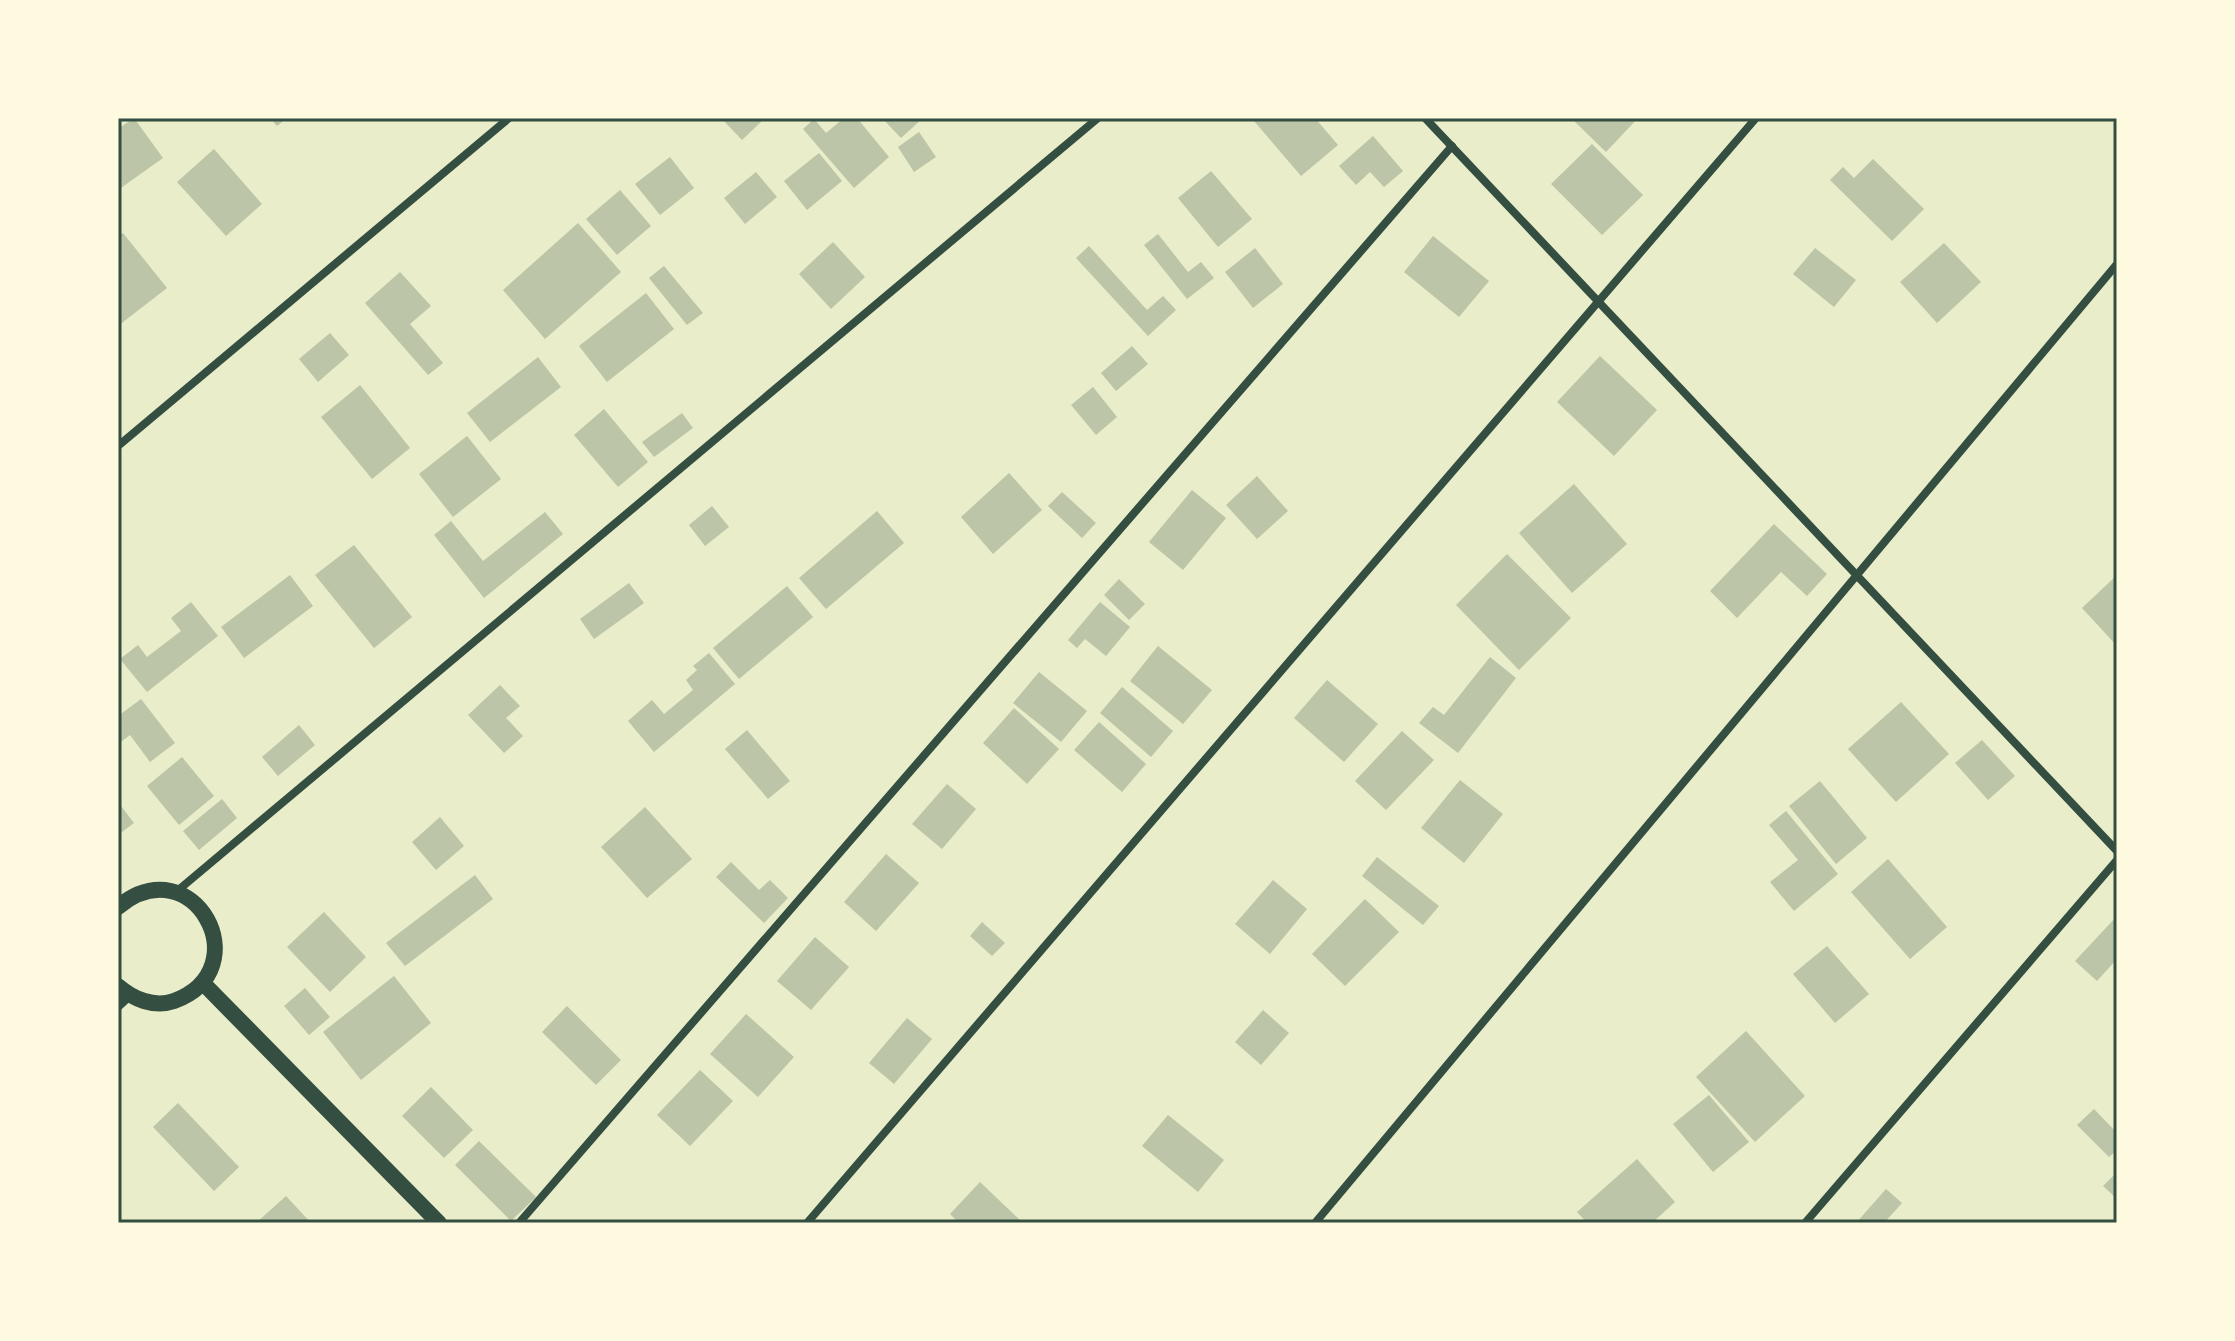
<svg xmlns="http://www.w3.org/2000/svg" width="2235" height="1341" font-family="Manrope,sans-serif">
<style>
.building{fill:#bcc5a7}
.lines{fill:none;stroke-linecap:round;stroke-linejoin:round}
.minor{stroke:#344e41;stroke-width:8}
.secondary{stroke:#344e41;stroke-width:16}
.neatline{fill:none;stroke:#344e41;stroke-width:3}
</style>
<rect width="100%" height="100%" fill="#e9edc9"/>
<g class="building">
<path d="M134 118 163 158 118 190V129Z"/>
<path d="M270 118H287L277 126Z"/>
<path d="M721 118H765L742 140Z"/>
<path d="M844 118H857L889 157 854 188 803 129 814 119 826 133Z"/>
<path d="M882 118H923L901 138Z"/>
<path d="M1258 118H1315L1338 145 1301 176 1254 121Z"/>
<path d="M1571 118H1638L1606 152Z"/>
<path d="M919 132 936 157 914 172 898 147Z"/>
<path d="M1373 136 1403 171 1384 187 1370 172 1356 185 1339 166Z"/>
<path d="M1592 144 1643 195 1602 235 1551 184Z"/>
<path d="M214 149 262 204 226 236 177 182Z"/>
<path d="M819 153 842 181 807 210 784 181Z"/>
<path d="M670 157 694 188 660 215 635 184Z"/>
<path d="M1873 159 1924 209 1892 241 1830 180 1843 167 1854 178Z"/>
<path d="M1211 171 1252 219 1218 247 1178 198Z"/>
<path d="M756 172 777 197 745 224 724 198Z"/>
<path d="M620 190 651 226 617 255 586 219Z"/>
<path d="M578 223 621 272 545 339 503 290Z"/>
<path d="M123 233 167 288 118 326V236Z"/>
<path d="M1158 234 1188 272 1201 262 1214 278 1187 299 1144 245Z"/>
<path d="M1433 236 1489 281 1459 317 1404 272Z"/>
<path d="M833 242 865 277 831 309 799 274Z"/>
<path d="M1944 243 1981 282 1937 323 1900 282Z"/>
<path d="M1089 246 1147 310 1163 296 1176 310 1148 336 1076 258Z"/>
<path d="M1255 248 1283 284 1253 308 1225 272Z"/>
<path d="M1815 248 1856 280 1834 307 1793 274Z"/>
<path d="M664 266 703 313 687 325 649 278Z"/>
<path d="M400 272 431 306 410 324 443 363 428 375 365 303Z"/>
<path d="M646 293 674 329 607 382 579 346Z"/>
<path d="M330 333 349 355 318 382 299 359Z"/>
<path d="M1132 346 1148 364 1116 391 1101 373Z"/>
<path d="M1600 356 1657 410 1614 456 1557 402Z"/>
<path d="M538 357 561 387 490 442 467 413Z"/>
<path d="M360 385 410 448 372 479 321 417Z"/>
<path d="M1093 387 1117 417 1096 435 1071 405Z"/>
<path d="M604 409 648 462 618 487 574 435Z"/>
<path d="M682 413 693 428 654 457 642 442Z"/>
<path d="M467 436 501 479 453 517 419 474Z"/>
<path d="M1009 473 1042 510 993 554 961 517Z"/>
<path d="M1257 476 1288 511 1257 539 1226 505Z"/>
<path d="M1574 484 1627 544 1572 593 1519 533Z"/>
<path d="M1192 490 1226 518 1183 570 1149 542Z"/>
<path d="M1062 492 1096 523 1082 538 1048 506Z"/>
<path d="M712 506 729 527 705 546 689 525Z"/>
<path d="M877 511 904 543 826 609 799 578Z"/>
<path d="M545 512 563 534 484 598 434 535 451 521 483 561Z"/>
<path d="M1774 524 1827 574 1807 596 1781 572 1737 618 1710 591Z"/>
<path d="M354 545 412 617 374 648 315 575Z"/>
<path d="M1507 554 1571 618 1519 670 1456 605Z"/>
<path d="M290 575 313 606 244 658 221 627Z"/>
<path d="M2117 575V646L2082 608Z"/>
<path d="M1119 579 1145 604 1129 620 1104 595Z"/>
<path d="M629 583 644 603 594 639 580 619Z"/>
<path d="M787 586 813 617 739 679 713 648Z"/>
<path d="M191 602 218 636 147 692 120 659 138 645 147 657 181 631 171 618Z"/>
<path d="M1100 602 1130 627 1106 656 1085 639 1077 648 1068 640Z"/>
<path d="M1158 646 1212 690 1183 724 1130 681Z"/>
<path d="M709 653 735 684 654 752 628 721 652 700 664 714 693 690 686 680 697 670 693 666Z"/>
<path d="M1490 657 1516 678 1458 753 1419 723 1433 707 1444 715Z"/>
<path d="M1039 672 1087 711 1061 742 1013 703Z"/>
<path d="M1327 680 1378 724 1344 762 1294 718Z"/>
<path d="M500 685 520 706 506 718 523 736 504 753 468 715Z"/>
<path d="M1122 687 1173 731 1151 757 1100 713Z"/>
<path d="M141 699 175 743 150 762 130 735 118 744V716Z"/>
<path d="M1901 702 1949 754 1896 802 1848 749Z"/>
<path d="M1014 708 1059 749 1027 784 983 743Z"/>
<path d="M1099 722 1146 764 1122 792 1074 750Z"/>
<path d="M299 725 315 745 278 776 262 757Z"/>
<path d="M747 730 790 781 768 799 725 749Z"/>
<path d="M1402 731 1434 760 1386 810 1355 781Z"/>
<path d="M1982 740 2015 776 1988 800 1955 763Z"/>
<path d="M182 757 214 796 179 825 147 786Z"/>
<path d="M1460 780 1503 814 1464 863 1421 828Z"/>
<path d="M1820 781 1867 838 1836 864 1789 806Z"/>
<path d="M947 784 976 809 942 849 912 824Z"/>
<path d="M222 799 237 818 199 850 183 831Z"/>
<path d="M118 802 134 823 118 835Z"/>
<path d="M645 807 692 859 647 898 601 847Z"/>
<path d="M1786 811 1838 874 1794 911 1770 882 1798 860 1769 825Z"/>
<path d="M440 817 464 846 436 870 412 842Z"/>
<path d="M886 854 919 883 876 931 844 902Z"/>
<path d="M1377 857 1439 906 1423 925 1362 876Z"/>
<path d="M1888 859 1947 927 1910 959 1851 892Z"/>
<path d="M731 862 759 890 770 880 788 898 764 923 716 877Z"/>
<path d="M475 875 493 899 405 966 386 943Z"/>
<path d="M1273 880 1307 909 1270 954 1235 924Z"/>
<path d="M1365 899 1399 932 1345 986 1312 954Z"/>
<path d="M324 912 366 957 330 992 287 947Z"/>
<path d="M2117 916V959L2097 981 2075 961Z"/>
<path d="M982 922 1005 943 992 956 970 936Z"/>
<path d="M815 937 849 967 811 1010 777 981Z"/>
<path d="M1827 946 1869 994 1835 1023 1793 974Z"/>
<path d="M394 976 431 1023 361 1080 323 1032Z"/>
<path d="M305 988 330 1017 309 1035 284 1006Z"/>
<path d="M567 1006 621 1060 596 1085 542 1032Z"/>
<path d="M1263 1010 1289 1033 1261 1065 1235 1042Z"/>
<path d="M746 1014 794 1057 758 1097 710 1054Z"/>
<path d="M907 1018 932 1039 894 1084 869 1063Z"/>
<path d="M1746 1031 1805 1096 1755 1142 1696 1077Z"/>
<path d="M700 1070 733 1101 690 1146 657 1115Z"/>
<path d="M431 1087 473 1130 444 1158 402 1116Z"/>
<path d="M1709 1095 1749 1142 1713 1172 1673 1124Z"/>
<path d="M178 1103 239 1167 214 1191 153 1127Z"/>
<path d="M2094 1109 2117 1133V1150L2109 1157 2077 1125Z"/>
<path d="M1168 1115 1224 1160 1198 1192 1142 1146Z"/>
<path d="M479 1141 536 1197 511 1221 455 1165Z"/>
<path d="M1637 1159 1675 1202 1652 1223H1587L1577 1212Z"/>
<path d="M2117 1172V1199L2103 1186Z"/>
<path d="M980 1182 1023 1223H959L950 1214Z"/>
<path d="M1886 1189 1902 1203 1884 1223H1856Z"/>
<path d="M286 1196 311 1223H256Z"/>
</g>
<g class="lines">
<g class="minor">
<path d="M1425 118 2117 851"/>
<path d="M118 446 509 118"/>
<path d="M176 892 1098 118"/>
<path d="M118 1007 130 996"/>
<path d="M519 1223 1452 146"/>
<path d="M807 1223 1756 118"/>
<path d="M1315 1223 2117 264"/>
<path d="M1805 1223 2117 860"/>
</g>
<g class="secondary">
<path d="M118 907C193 845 261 969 174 1001 154 1008 133 999 118 986"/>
<path d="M203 983 439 1223"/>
</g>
</g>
<rect width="2235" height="1341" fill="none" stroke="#fefae0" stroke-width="240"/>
<rect x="120" y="120" width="1995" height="1101" class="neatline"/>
</svg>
